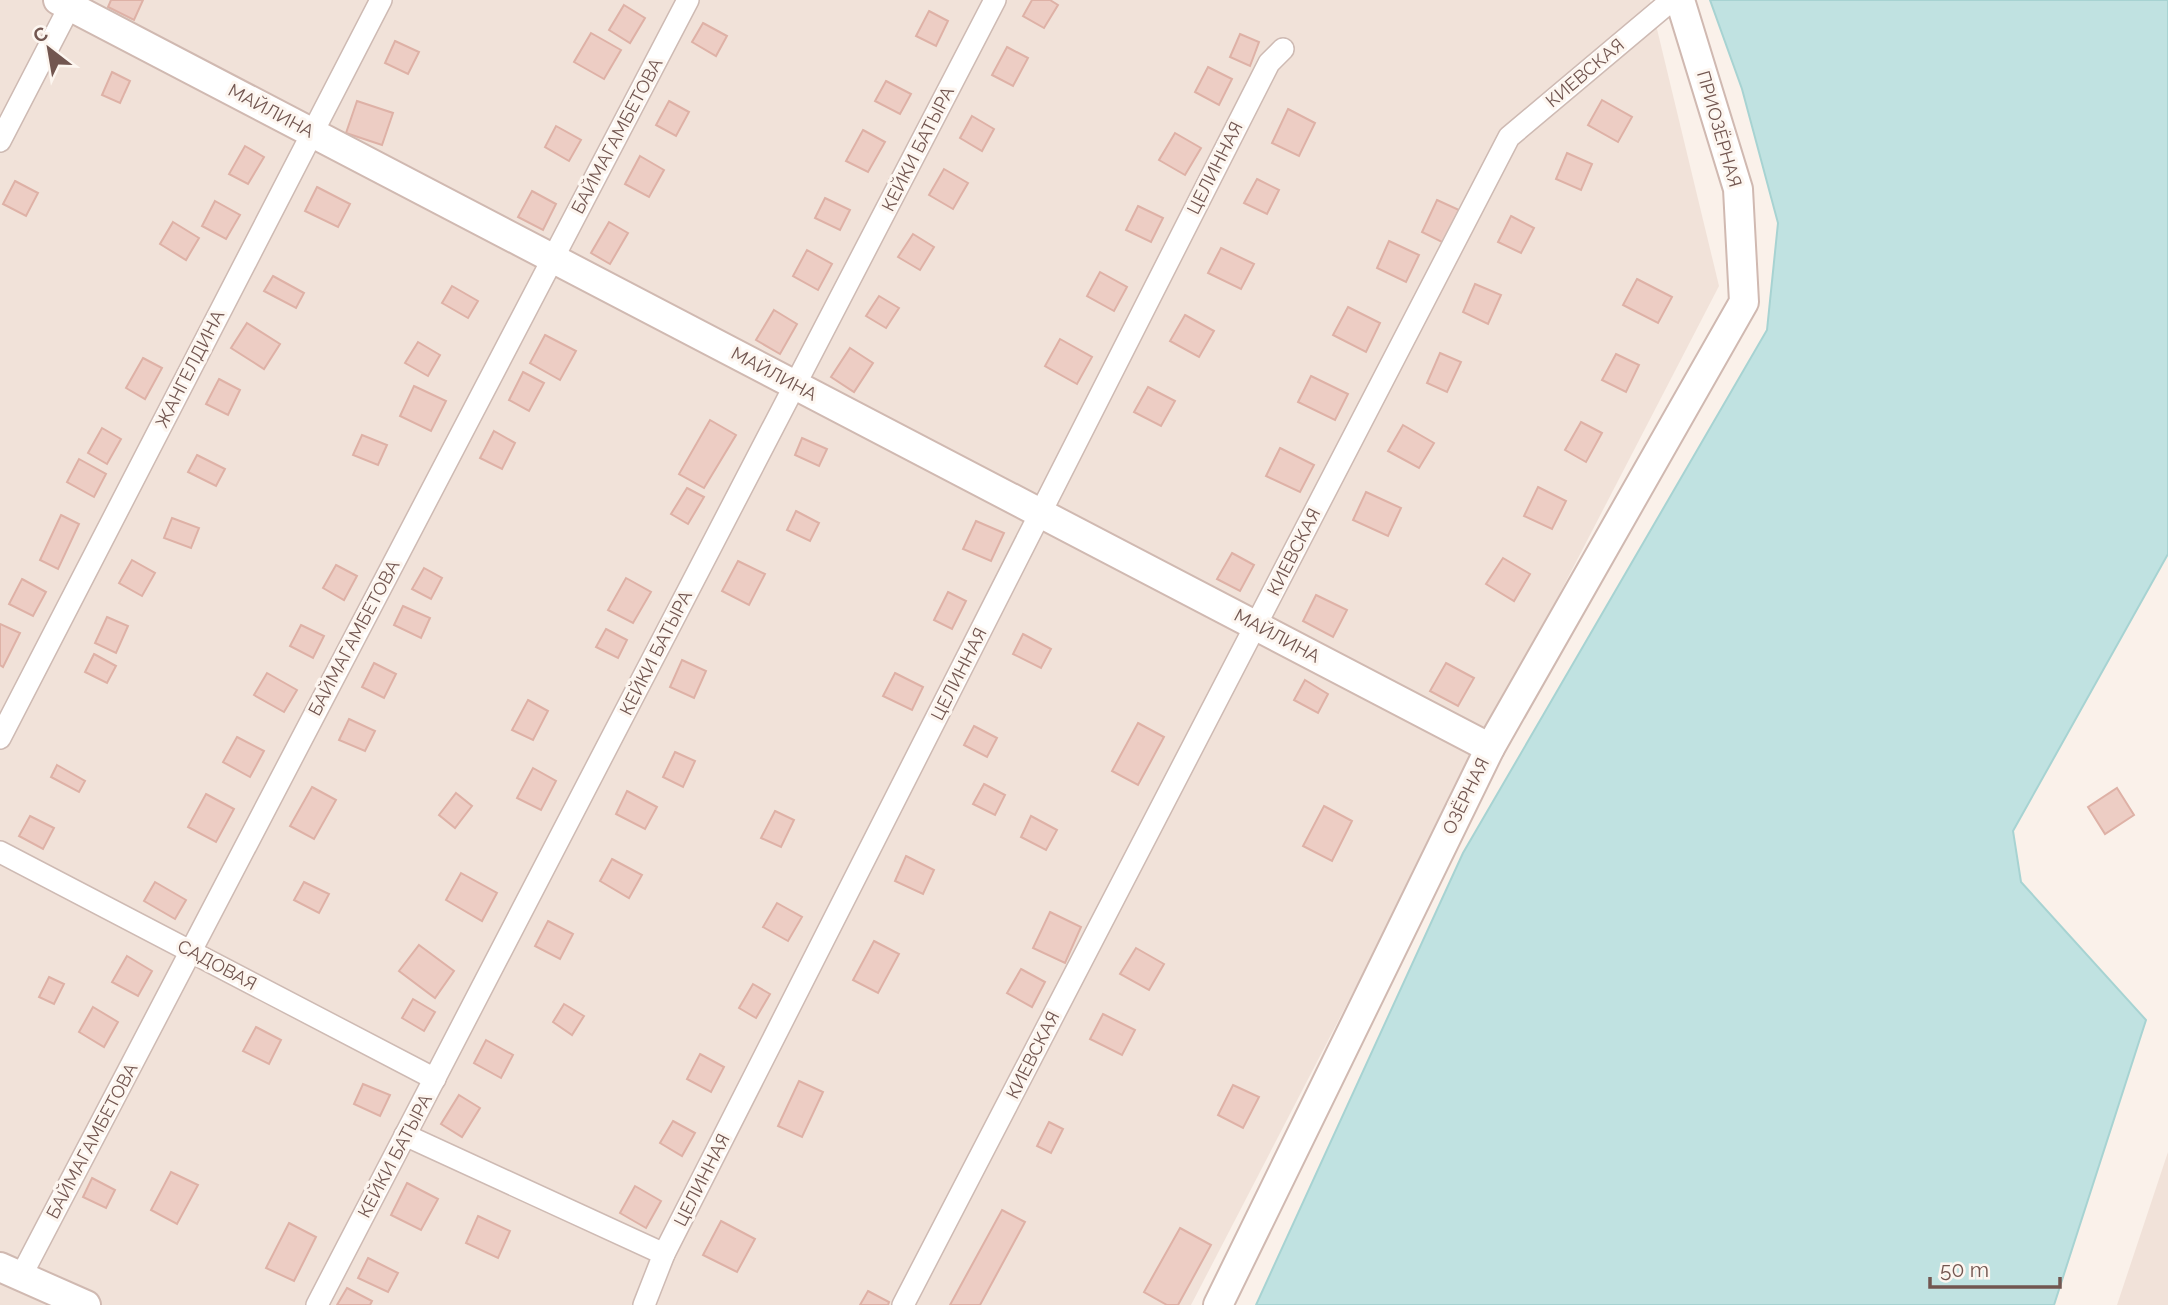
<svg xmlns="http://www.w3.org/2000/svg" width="2168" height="1305" font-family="Raleway,sans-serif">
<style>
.residential{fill:#f1e2d9}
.water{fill:#c0e2e1;stroke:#a7d3d2;stroke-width:2}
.building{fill:#edcdc4;stroke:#deb1a6;stroke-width:2}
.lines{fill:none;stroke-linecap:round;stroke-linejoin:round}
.street-casing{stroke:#cebab3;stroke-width:24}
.secondary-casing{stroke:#d0b9b1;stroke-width:32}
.street{stroke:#fff;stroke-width:21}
.secondary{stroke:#fff;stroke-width:28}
.labels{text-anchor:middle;stroke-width:6;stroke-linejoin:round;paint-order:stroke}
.street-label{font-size:18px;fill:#725650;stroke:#fdf6f0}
</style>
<rect width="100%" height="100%" fill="#faf1ea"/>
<g class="residential">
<path d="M0 0H1650L1719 286 1191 1305H0Z"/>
<path d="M2168 1152V1305H2117Z"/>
</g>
<path class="water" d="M1710 0H2168V554L2013 831 2021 882 2146 1020 2054 1305H1256L1463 853 1767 330 1778 223 1742 89Z"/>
<g class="building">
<path d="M111 0H143L134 20 108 7Z"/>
<path d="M1032 0H1050L1058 5 1044 28 1023 16Z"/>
<path d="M624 5 645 18 630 43 609 30Z"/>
<path d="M929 11 948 21 936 46 916 36Z"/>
<path d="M703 23 727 36 716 56 692 42Z"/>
<path d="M591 33 621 50 604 79 574 62Z"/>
<path d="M1240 34 1259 42 1250 66 1230 57Z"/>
<path d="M395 41 419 52 408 74 385 63Z"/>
<path d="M1007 47 1028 58 1013 86 992 75Z"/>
<path d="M1208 67 1232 79 1219 105 1195 92Z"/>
<path d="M112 72 130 81 120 103 102 95Z"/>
<path d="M886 81 911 94 900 114 875 101Z"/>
<path d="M1602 100 1632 117 1618 142 1588 125Z"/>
<path d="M357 101 393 113 382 145 346 133Z"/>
<path d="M669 101 689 112 676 136 656 125Z"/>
<path d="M1288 109 1315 123 1299 156 1272 143Z"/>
<path d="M972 116 994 129 982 151 960 138Z"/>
<path d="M556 126 581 140 569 161 545 147Z"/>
<path d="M863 130 885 142 868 172 846 161Z"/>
<path d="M1175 133 1201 148 1185 175 1159 160Z"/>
<path d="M245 146 264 157 248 184 229 174Z"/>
<path d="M1567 153 1592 164 1581 190 1556 179Z"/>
<path d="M640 156 664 170 649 197 625 184Z"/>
<path d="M944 169 968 183 953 209 929 195Z"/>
<path d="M1257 179 1279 190 1267 214 1244 203Z"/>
<path d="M15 181 38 193 26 216 3 204Z"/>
<path d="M317 187 350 204 338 227 305 211Z"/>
<path d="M532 191 556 204 543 230 518 217Z"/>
<path d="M825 198 850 210 840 230 815 218Z"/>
<path d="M1437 200 1459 210 1444 243 1422 232Z"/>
<path d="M215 201 240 215 226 239 202 226Z"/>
<path d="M1138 206 1163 218 1151 242 1126 230Z"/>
<path d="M1511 216 1534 228 1521 253 1498 242Z"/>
<path d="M173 222 199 238 186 260 160 244Z"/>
<path d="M609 222 628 233 610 264 591 253Z"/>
<path d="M913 234 934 247 920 270 898 257Z"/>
<path d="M1389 241 1419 255 1406 282 1377 268Z"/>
<path d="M1221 248 1254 264 1241 289 1208 273Z"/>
<path d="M807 250 832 264 818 290 793 276Z"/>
<path d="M1100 272 1127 287 1114 311 1087 296Z"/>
<path d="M273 276 304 293 296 308 264 291Z"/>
<path d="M1637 279 1672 297 1658 323 1623 305Z"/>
<path d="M1475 284 1501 295 1488 324 1463 312Z"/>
<path d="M452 286 478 301 468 318 442 303Z"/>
<path d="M879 296 899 308 886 328 866 316Z"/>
<path d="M1348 307 1380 323 1366 352 1333 335Z"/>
<path d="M774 310 797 324 780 354 756 340Z"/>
<path d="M1185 315 1214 331 1199 357 1170 341Z"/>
<path d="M247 323 280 344 264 369 231 348Z"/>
<path d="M545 335 576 351 560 380 530 363Z"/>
<path d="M1060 339 1092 357 1077 384 1045 366Z"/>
<path d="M418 342 440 355 428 376 405 363Z"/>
<path d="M850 348 873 363 854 392 831 377Z"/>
<path d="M1440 353 1461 362 1447 392 1427 383Z"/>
<path d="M1616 354 1639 365 1626 392 1602 380Z"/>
<path d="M143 358 162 368 145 399 126 388Z"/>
<path d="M523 372 544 383 529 411 509 400Z"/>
<path d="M1311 376 1348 394 1335 420 1298 402Z"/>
<path d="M219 379 240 390 228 415 206 404Z"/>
<path d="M414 386 446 401 431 431 400 416Z"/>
<path d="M1148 387 1175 401 1161 426 1134 412Z"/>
<path d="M710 420 736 435 704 488 679 474Z"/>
<path d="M1581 422 1602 433 1586 462 1565 450Z"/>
<path d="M1403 425 1434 443 1419 468 1388 451Z"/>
<path d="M102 428 121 439 107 464 88 453Z"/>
<path d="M494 431 515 443 502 469 480 458Z"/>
<path d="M362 435 387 445 378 465 353 455Z"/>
<path d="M802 438 827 449 819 466 795 455Z"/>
<path d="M1280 448 1314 465 1300 492 1266 476Z"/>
<path d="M197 455 225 469 216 486 188 472Z"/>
<path d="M79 459 106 474 94 497 67 482Z"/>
<path d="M1538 487 1566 501 1552 529 1524 516Z"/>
<path d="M687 488 704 497 688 524 671 514Z"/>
<path d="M1366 492 1401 508 1388 536 1353 520Z"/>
<path d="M796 511 819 523 810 541 787 530Z"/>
<path d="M61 515 79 524 58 569 40 560Z"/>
<path d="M172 518 199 528 191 548 164 538Z"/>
<path d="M976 521 1004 533 991 561 963 549Z"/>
<path d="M1232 553 1254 565 1240 591 1217 579Z"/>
<path d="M1503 558 1530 574 1514 601 1486 584Z"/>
<path d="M132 560 155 573 142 596 119 583Z"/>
<path d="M738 561 765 574 749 605 722 591Z"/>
<path d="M336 565 357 576 344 600 323 588Z"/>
<path d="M424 568 442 578 431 599 412 589Z"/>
<path d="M626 578 651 592 633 623 608 610Z"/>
<path d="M22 579 46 592 33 616 9 604Z"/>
<path d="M948 592 966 601 952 629 934 620Z"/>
<path d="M1316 595 1347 610 1333 637 1303 621Z"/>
<path d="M403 606 430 618 421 638 394 625Z"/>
<path d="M107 617 128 626 116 653 95 643Z"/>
<path d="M0 624 20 633 3 667 0 665Z"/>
<path d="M301 625 324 636 313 658 290 646Z"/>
<path d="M606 629 627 640 618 658 596 647Z"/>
<path d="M1023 634 1051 649 1041 668 1013 654Z"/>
<path d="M94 654 116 666 107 683 85 672Z"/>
<path d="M682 660 706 671 694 698 670 687Z"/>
<path d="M374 663 396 674 384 698 362 687Z"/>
<path d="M1446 663 1474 678 1458 706 1430 691Z"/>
<path d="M267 673 297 690 284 712 254 695Z"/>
<path d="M895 673 923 687 912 710 883 696Z"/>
<path d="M1305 680 1328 694 1318 713 1294 700Z"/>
<path d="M528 700 548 711 533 740 512 730Z"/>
<path d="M349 719 375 731 365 751 339 740Z"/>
<path d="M1138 723 1164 737 1138 785 1112 771Z"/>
<path d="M974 726 997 738 987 757 964 745Z"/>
<path d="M237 737 264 751 250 777 223 762Z"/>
<path d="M675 752 695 761 683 787 663 777Z"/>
<path d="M57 765 85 781 79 792 51 777Z"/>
<path d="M533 768 556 781 541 810 517 798Z"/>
<path d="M984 784 1005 795 995 815 973 804Z"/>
<path d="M312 787 336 800 314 839 290 826Z"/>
<path d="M2117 788 2134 815 2105 834 2088 807Z"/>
<path d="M627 791 657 807 645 829 616 814Z"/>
<path d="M456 793 472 806 455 828 439 815Z"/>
<path d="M206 794 234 809 216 842 188 827Z"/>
<path d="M1324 806 1352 821 1332 861 1303 846Z"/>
<path d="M775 811 794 820 781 847 761 838Z"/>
<path d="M30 816 54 828 43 849 19 836Z"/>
<path d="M1031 816 1057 830 1046 850 1021 837Z"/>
<path d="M906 856 934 870 923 894 895 881Z"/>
<path d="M612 859 642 875 629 898 600 881Z"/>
<path d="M461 873 497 893 482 921 446 900Z"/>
<path d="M155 882 186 900 175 919 144 901Z"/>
<path d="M304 882 329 894 319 913 294 900Z"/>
<path d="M777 903 802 917 788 941 763 927Z"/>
<path d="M1050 912 1081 927 1065 963 1033 948Z"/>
<path d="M548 921 573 934 560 959 535 946Z"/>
<path d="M874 941 899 954 878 993 853 980Z"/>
<path d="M419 945 454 971 435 998 399 971Z"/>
<path d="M1136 948 1164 964 1149 990 1120 974Z"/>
<path d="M127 956 152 971 138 996 112 982Z"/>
<path d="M1021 969 1045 982 1032 1007 1007 993Z"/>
<path d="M49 977 64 984 54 1004 39 997Z"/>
<path d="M753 984 770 994 756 1018 739 1008Z"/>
<path d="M413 999 435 1012 424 1031 402 1018Z"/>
<path d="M564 1004 584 1016 572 1035 553 1022Z"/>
<path d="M93 1007 118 1022 104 1047 79 1032Z"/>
<path d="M1103 1014 1135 1030 1122 1055 1090 1039Z"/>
<path d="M256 1027 281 1040 269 1064 243 1051Z"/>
<path d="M486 1040 513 1055 501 1078 474 1063Z"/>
<path d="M700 1054 724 1067 711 1092 687 1079Z"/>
<path d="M799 1081 823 1092 802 1137 778 1126Z"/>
<path d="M363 1084 390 1095 380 1116 354 1104Z"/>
<path d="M1233 1085 1259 1097 1243 1128 1218 1115Z"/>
<path d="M459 1095 480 1108 462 1137 441 1124Z"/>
<path d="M673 1121 695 1133 682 1156 660 1143Z"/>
<path d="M1049 1122 1063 1129 1051 1153 1037 1146Z"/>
<path d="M171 1172 198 1185 177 1224 151 1210Z"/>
<path d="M92 1178 115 1190 106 1208 83 1197Z"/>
<path d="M407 1183 438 1199 421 1230 391 1215Z"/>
<path d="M635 1186 661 1201 646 1228 620 1213Z"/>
<path d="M1002 1210 1025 1222 980 1305H950Z"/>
<path d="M478 1216 510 1231 498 1258 466 1243Z"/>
<path d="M721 1221 755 1239 737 1272 703 1255Z"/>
<path d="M289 1223 316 1237 294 1281 266 1268Z"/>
<path d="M1180 1228 1211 1245 1178 1305H1167L1144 1292Z"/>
<path d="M368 1258 398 1273 388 1292 358 1278Z"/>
<path d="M347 1288 372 1301 370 1305H337Z"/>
<path d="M868 1291 889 1302 888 1305H860Z"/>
</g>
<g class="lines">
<g class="street-casing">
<g id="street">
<path d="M0 141 73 0"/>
<path d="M0 738 381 0"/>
<path d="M0 852 435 1079"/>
<path d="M405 1135 664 1254"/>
<path d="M21 1276 688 0"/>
<path d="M317 1305 995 0"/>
<path d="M644 1305 664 1254 1269 63 1283 49"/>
<path d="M903 1305 1509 137 1672 0"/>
</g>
</g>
<g class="secondary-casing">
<g id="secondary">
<path d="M58 0 1490 748"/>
<path d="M0 1267 86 1305"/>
<path d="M1218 1305 1490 748 1744 302 1738 189 1680 0"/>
</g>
</g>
<use href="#street" class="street"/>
<use href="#secondary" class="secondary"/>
</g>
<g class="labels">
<g class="street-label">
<text transform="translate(1585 73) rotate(-40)" y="6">КИЕВСКАЯ</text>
<text transform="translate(271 111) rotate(28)" y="6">МАЙЛИНА</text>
<text transform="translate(1719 129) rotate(74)" y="6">ПРИОЗЁРНАЯ</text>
<text transform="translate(617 136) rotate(-62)" y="6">БАЙМАГАМБЕТОВА</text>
<text transform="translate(918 149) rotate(-63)" y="6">КЕЙКИ БАТЫРА</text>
<text transform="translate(1215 168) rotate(-63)" y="6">ЦЕЛИННАЯ</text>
<text transform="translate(190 369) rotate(-63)" y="6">ЖАНГЕЛДИНА</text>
<text transform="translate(774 374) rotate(28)" y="6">МАЙЛИНА</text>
<text transform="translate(1294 552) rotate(-63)" y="6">КИЕВСКАЯ</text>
<text transform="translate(1277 636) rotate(28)" y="6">МАЙЛИНА</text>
<text transform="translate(354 638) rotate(-62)" y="6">БАЙМАГАМБЕТОВА</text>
<text transform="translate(656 653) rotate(-63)" y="6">КЕЙКИ БАТЫРА</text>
<text transform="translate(959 674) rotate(-63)" y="6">ЦЕЛИННАЯ</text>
<text transform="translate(1466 796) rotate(-64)" y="6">ОЗЁРНАЯ</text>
<text transform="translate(217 965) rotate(28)" y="6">САДОВАЯ</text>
<text transform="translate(1033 1055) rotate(-63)" y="6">КИЕВСКАЯ</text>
<text transform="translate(92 1141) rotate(-62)" y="6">БАЙМАГАМБЕТОВА</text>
<text transform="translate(395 1156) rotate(-62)" y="6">КЕЙКИ БАТЫРА</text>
<text transform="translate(702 1180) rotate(-63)" y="6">ЦЕЛИННАЯ</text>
</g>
</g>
<g transform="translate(49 49) rotate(329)" stroke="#fdf6f0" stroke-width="5" paint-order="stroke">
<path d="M0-5L12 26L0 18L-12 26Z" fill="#725650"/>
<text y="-10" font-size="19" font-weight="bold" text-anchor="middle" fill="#725650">С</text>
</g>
<path d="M1930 1277v10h130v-10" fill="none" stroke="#725650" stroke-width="3.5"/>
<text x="1940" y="1277" font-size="21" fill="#725650" stroke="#fdf6f0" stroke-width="5" paint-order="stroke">50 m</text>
</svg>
